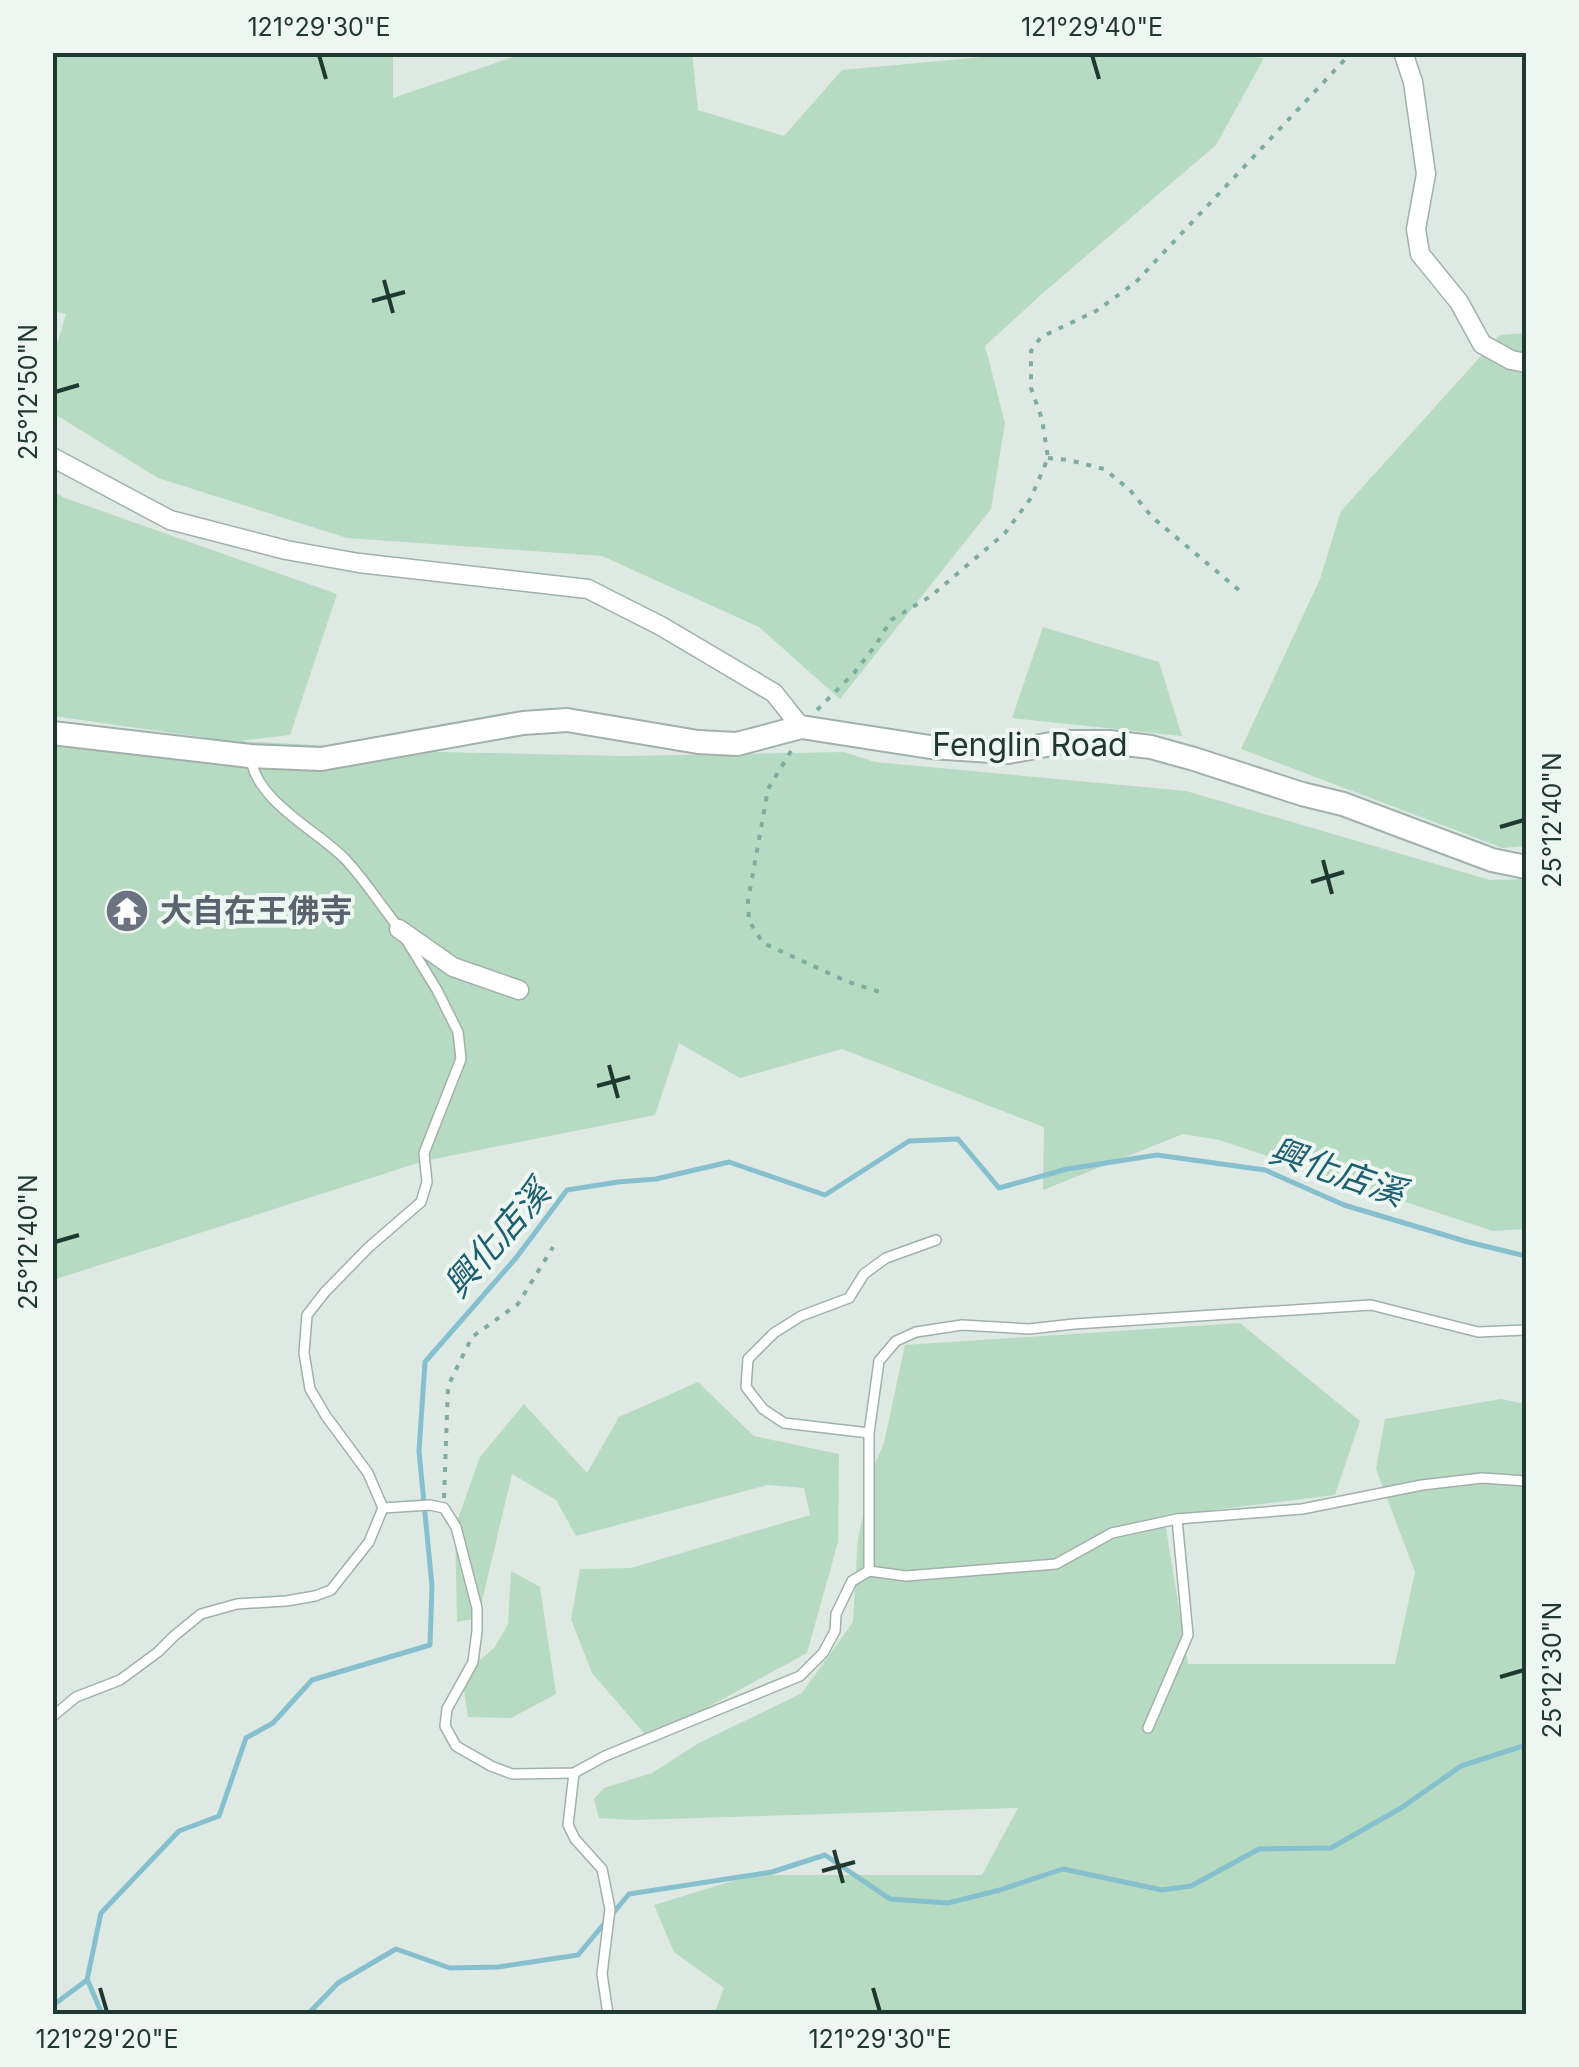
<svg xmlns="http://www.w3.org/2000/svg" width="1579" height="2067" font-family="Inter,'Noto Sans TC',sans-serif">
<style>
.green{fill:#b7dac2}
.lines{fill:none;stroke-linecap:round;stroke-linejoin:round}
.stream{stroke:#86c0ce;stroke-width:5}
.service-casing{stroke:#a1b0ab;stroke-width:12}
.minor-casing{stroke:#a1b0ab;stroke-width:21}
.tertiary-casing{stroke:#a1b0ab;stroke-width:26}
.path{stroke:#7faca0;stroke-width:4;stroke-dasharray:5 8;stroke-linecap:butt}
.service{stroke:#fff;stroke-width:9}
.minor{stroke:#fff;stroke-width:18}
.tertiary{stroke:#fff;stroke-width:22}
.ticks{fill:none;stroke:#203832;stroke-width:4}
.labels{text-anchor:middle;stroke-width:8;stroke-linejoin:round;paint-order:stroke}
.street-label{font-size:32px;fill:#203832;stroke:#eef6f2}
.worship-label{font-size:32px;font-weight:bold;fill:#5b616d;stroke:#eef6f2;text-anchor:start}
.water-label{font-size:35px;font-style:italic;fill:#1c6072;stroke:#eef6f2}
.neatline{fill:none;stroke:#203832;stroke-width:4}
.ticks-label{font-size:25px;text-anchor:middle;fill:#203832}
</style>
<rect width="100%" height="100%" fill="#dee9e4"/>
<g class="green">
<path d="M1036 52H1200L1264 58 1216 145 1044 292 985 346 1005 423 991 509 840 699 759 627 602 556 347 538 158 478 53 413V358L66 314 53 311V53H393V98L516 56 518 53H692L698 110 784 136 842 70Z"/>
<path d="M1526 333V846L1503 848 1241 749 1320 579 1341 511 1500 335Z"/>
<path d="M53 491 65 498 337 594 290 735 240 741 439 752 624 756 844 752 875 762 1186 791 1490 880 1526 879V1229L1493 1231 1219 1140 1183 1134 1043 1190 1044 1127 842 1049 740 1078 679 1043 655 1115 424 1161 53 1280 52 731 215 739 53 716Z"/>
<path d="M1043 627 1159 662 1182 736 1012 718Z"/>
<path d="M1240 1323 1360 1421 1335 1495 1164 1516 1188 1664H1395L1415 1572 1376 1469 1385 1419 1501 1399 1526 1404V2014H748L734 2010 731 2014H714L724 1988 674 1952 654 1905 752 1875H982L1018 1808 632 1820 599 1818 594 1799 604 1788 652 1773 699 1743 802 1693 853 1622 858 1539 873 1468 884 1443 905 1345Z"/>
<path d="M698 1382 754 1436 839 1454 838 1542 807 1653 649 1739 592 1673 571 1619 580 1569 631 1568 810 1515 804 1488 768 1485 576 1536 556 1500 512 1474 478 1618 457 1622 455 1527 480 1457 524 1404 587 1473 619 1417Z"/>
<path d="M511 1571 540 1587 556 1694 511 1718 468 1717 462 1676 495 1647 508 1624Z"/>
</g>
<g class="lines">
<g class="stream">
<path d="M88 1981 102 2014"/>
<path d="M52 2006 87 1980 101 1913 179 1831 219 1816 246 1738 273 1723 312 1680 430 1645 432 1586 419 1451 425 1362 516 1258 567 1190 618 1182 656 1179 729 1162 825 1195 909 1141 958 1139 999 1188 1067 1169 1157 1155 1265 1170 1344 1205 1468 1242 1526 1256"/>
<path d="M308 2014 338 1983 396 1949 450 1968 498 1967 578 1955 629 1894 772 1872 825 1855 890 1899 948 1903 1000 1890 1063 1869 1162 1890 1191 1886 1259 1849 1331 1848 1401 1808 1461 1766 1526 1745"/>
</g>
<g class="service-casing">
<g id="service">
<path d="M251 757C254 800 318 831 345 859 365 880 381 906 399 928"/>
<path d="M1526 1330 1478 1332 1371 1305 1074 1324 1029 1329 962 1325 916 1332 896 1341 879 1361 869 1433V1571L906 1576 1056 1564 1112 1533 1177 1519 1302 1509 1422 1485 1482 1478 1526 1481"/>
<path d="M869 1433 784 1423 763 1409 746 1387 748 1359 774 1333 801 1316 849 1298 864 1274 886 1258 936 1240"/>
<path d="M383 1508 430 1505 444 1508 456 1527 477 1608V1631L473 1662 447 1709 445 1726 456 1746 491 1766 512 1774 574 1773 605 1756 800 1676 823 1653 835 1631 836 1614 852 1581 869 1571"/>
<path d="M52 1717 76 1697 120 1680 158 1652 174 1636 201 1614 237 1604 286 1601 315 1596 331 1590 369 1542 383 1508 368 1473 326 1416 310 1389 304 1353 307 1315 325 1292 369 1247 421 1202 427 1182 424 1153 461 1059 458 1032 437 990 407 941"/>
<path d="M1148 1728 1188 1635 1177 1519"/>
<path d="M574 1773 568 1825 575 1839 602 1869 610 1909 602 1974 608 2014"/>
</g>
</g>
<g class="minor-casing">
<g id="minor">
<path d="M1403 52 1413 82 1426 174 1416 229 1420 254 1459 302 1482 344 1511 360 1526 363"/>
<path d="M52 457 170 520 286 550 359 563 588 589 661 626 774 693 801 727"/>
<path d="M399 929 453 967 519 990"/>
</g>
</g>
<g class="tertiary-casing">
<path id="tertiary" d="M52 733 250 756 321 759 523 723 567 720 698 742 737 744 801 727 930 747 1008 752 1062 742H1109L1151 747 1194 759 1302 794 1343 804 1492 860 1526 867"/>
</g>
<g class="path">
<path d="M1048 458 1069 460 1104 469 1130 490 1152 517 1240 591"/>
<path d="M817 710 854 673 875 646 891 620 931 596 1005 533 1031 498 1048 458 1042 419 1031 388V351L1041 337 1096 311 1135 283 1352 52"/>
<path d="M791 751 768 789 748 901 749 921 763 943 846 981 883 993"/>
<path d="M444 1498 448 1386 472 1337 518 1304 553 1247"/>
</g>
<use href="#service" class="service"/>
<use href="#minor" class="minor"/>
<use href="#tertiary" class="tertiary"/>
</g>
<path class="ticks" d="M319 55 326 79M1092 55 1099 79M384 280 393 313M372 301 405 292M55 392 79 385M1500 827 1524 820M1323 860 1332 894M1311 882 1344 872M609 1065 618 1098M597 1086 630 1077M55 1242 79 1235M1500 1677 1524 1670M834 1850 843 1883M822 1871 855 1862M100 1988 107 2012M873 1988 880 2012"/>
<defs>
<g id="temple-disc" transform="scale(2.25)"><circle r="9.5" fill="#6b7280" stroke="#eef6f2"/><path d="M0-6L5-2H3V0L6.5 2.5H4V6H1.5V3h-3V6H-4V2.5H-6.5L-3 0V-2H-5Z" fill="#fff"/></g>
</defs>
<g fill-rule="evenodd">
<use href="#temple-disc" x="127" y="911"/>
</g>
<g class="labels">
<g class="street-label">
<text x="1030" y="756">Fenglin Road</text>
</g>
<g class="worship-label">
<text x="160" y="922">大自在王佛寺</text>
</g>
<g class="water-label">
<text transform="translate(1337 1172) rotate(19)" y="12">興化店溪</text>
<text transform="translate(497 1239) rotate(-49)" y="12">興化店溪</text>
</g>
</g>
<rect width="1579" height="2067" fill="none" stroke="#eef6f2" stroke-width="110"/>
<rect x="55" y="55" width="1469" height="1957" class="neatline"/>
<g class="ticks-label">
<text x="319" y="36">121°29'30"E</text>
<text x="1092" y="36">121°29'40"E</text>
<text transform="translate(28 392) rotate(-90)" y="9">25°12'50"N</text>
<text transform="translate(1552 820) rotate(-90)" y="9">25°12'40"N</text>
<text transform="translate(28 1242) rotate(-90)" y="9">25°12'40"N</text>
<text transform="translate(1552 1670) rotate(-90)" y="9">25°12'30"N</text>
<text x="107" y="2048">121°29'20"E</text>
<text x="880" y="2048">121°29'30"E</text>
</g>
</svg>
